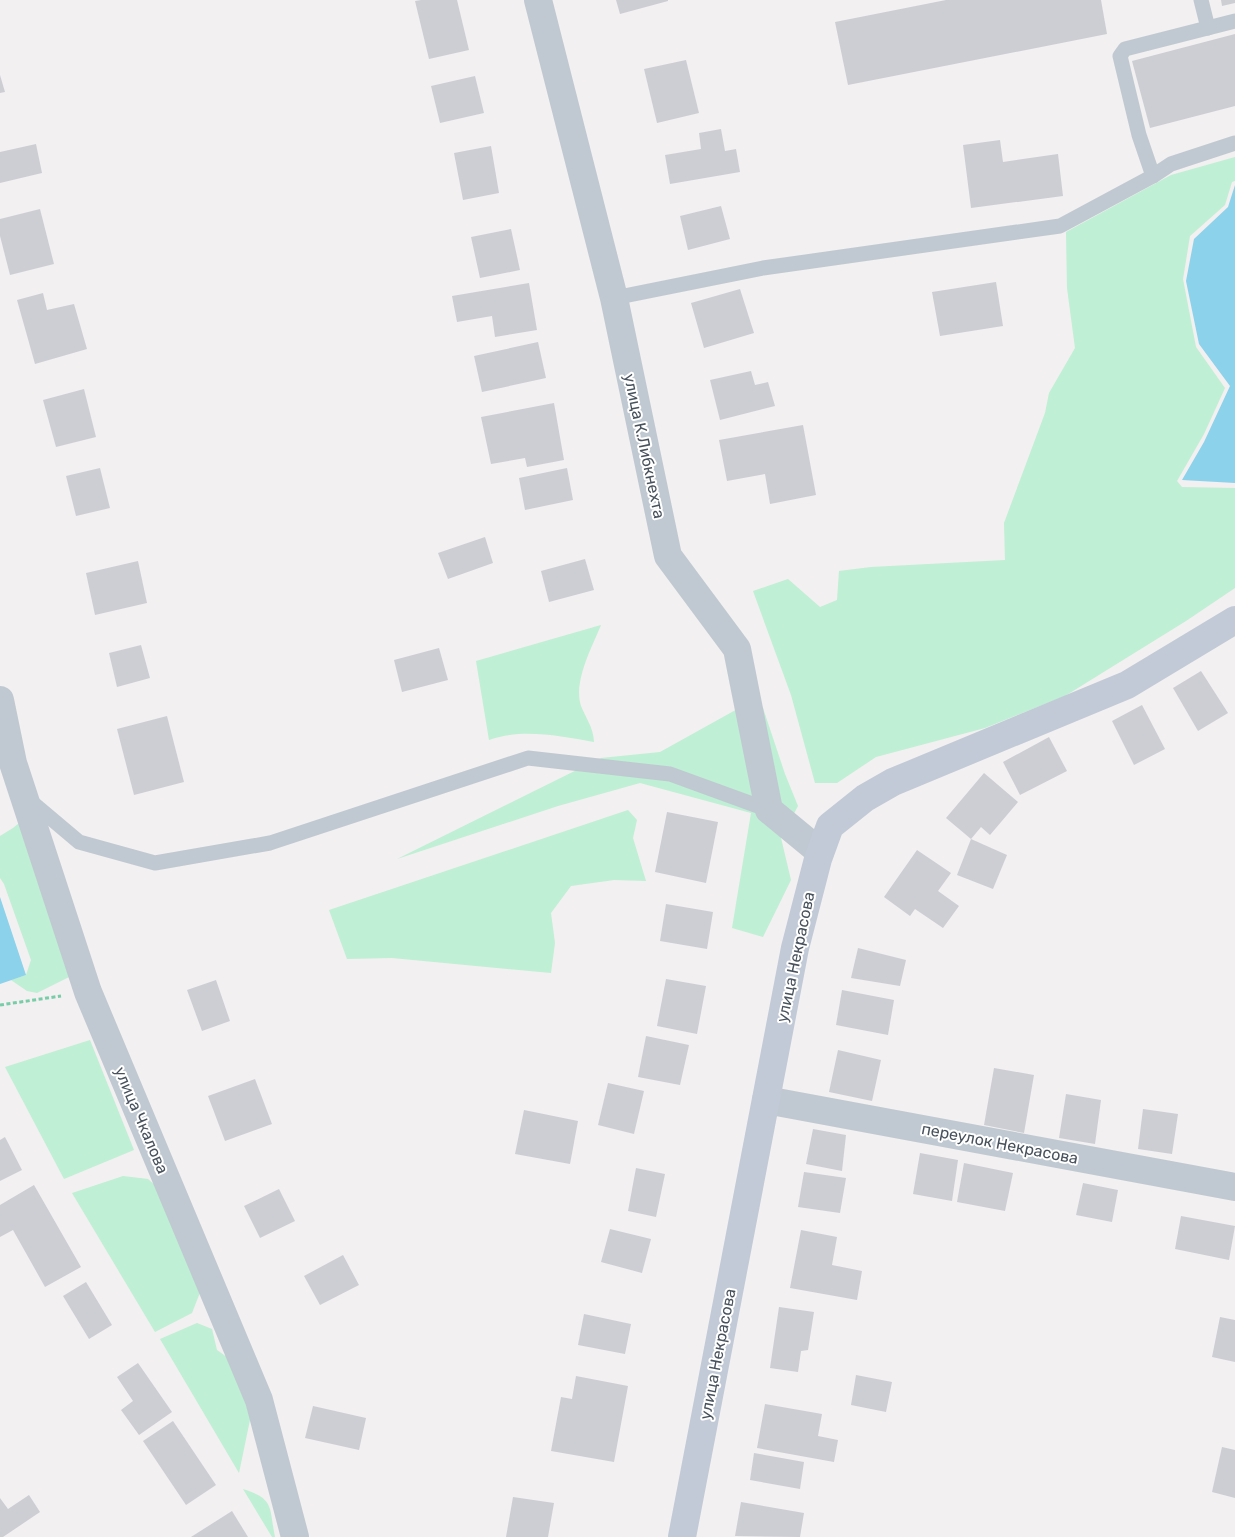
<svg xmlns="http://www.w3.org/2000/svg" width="1235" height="1537" font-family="Rubik,sans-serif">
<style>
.green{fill:#bfefd4}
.water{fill:#8cd2eb}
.building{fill:#cdced4}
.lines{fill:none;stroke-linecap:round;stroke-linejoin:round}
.path{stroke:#77cda7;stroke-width:3;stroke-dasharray:4 2.5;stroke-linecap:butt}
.lane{stroke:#c0c9d1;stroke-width:15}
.street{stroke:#c0c9d1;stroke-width:28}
.secondary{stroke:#c1cad6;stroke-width:28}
.labels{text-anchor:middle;stroke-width:4;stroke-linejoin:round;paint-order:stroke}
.street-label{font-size:16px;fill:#48525d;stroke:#fff}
</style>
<rect width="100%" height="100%" fill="#f2f0f0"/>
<g class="green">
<path d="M1235 157V181L1232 182 1225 205 1190 236 1183 279 1196 347 1225 388 1204 434 1177 481 1182 487 1235 488V588L1186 621 1065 696 985 728 876 757 837 783H815L791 695 753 591 788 579 820 607 837 600 839 571 871 567 1005 560 1004 523 1045 413 1049 393 1075 348 1067 288 1066 232 1171 175Z"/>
<path d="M601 625C592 647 573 682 581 706 586 719 593 726 594 742 559 736 523 728 489 740L476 661Z"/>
<path d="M750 702 763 708 785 774 798 806 781 838 791 880 763 937 732 928 751 813 640 783 558 806 397 859 601 758 660 752Z"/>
<path d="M628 810 637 820 633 838 646 881 614 880 571 886 551 913 555 943 551 973 392 958 347 959 329 910Z"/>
<path d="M34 811 85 969 37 993 27 991 11 980 26 975 31 960 4 884 0 878V836L13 828Z"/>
<path d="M90 1040 134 1150 64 1179 5 1067Z"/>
<path d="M123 1176 148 1179 165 1194 201 1290 192 1313 155 1332 72 1193Z"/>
<path d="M197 1323 212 1329 217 1350 231 1360 251 1415 239 1473 160 1339Z"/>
<path d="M243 1489C275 1499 269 1508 275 1537H272Z"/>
</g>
<g class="water">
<path d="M1235 185V483L1182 480 1204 442 1230 386 1199 344 1186 281 1194 239 1228 207Z"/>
<path d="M0 897 26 975 0 984Z"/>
</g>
<g class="building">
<path d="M421 0H457L469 50 429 59 415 1Z"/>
<path d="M616 0H668V1L620 14Z"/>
<path d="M946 0H1101L1107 34 848 85 835 22Z"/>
<path d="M1221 0H1235V3L1222 6Z"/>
<path d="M1235 34V106L1150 128 1132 61Z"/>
<path d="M686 60 699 113 657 123 644 69Z"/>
<path d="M0 75 5 92 0 93Z"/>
<path d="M475 76 484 113 440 123 431 86Z"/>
<path d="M721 129 725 151 736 149 740 172 670 184 665 155 701 149 699 133Z"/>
<path d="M1000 140 1003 162 1058 154 1063 196 971 208 963 145Z"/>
<path d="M36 144 42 173 0 183V152Z"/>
<path d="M491 146 499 193 463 200 454 153Z"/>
<path d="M721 206 730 239 688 250 680 216Z"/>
<path d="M40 209 54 264 10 275 0 236V219Z"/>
<path d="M511 229 520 270 480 278 471 237Z"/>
<path d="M996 282 1003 326 940 336 932 292Z"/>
<path d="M529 283 537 330 495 337 492 316 457 322 452 296Z"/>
<path d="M740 289 754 333 704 348 691 303Z"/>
<path d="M43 293 47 310 74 304 87 349 35 364 17 300Z"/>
<path d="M538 342 546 378 482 392 474 356Z"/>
<path d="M751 371 755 385 768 382 775 406 720 420 710 380Z"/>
<path d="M84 389 96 437 56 447 43 400Z"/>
<path d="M554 403 564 460 527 467 525 458 491 464 481 417Z"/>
<path d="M803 425 816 495 770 504 765 474 727 481 719 440Z"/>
<path d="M100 468 110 508 76 516 66 476Z"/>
<path d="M567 468 573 500 525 510 519 478Z"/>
<path d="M485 537 493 563 448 579 438 553Z"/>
<path d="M585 559 594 590 549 602 541 571Z"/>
<path d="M138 561 147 603 95 615 86 573Z"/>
<path d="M141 645 150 678 117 687 109 653Z"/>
<path d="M439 648 448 680 402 692 394 660Z"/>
<path d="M1201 671 1228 713 1198 731 1173 688Z"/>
<path d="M1142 705 1165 749 1134 765 1112 721Z"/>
<path d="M167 716 184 782 134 795 117 729Z"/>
<path d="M1049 737 1067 771 1020 795 1003 762Z"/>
<path d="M984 773 1018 802 990 835 981 827 971 839 946 818Z"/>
<path d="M667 812 718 822 706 883 655 872Z"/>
<path d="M971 839 1007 855 993 889 957 875Z"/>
<path d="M917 850 951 873 938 891 959 906 943 928 915 909 910 916 884 897Z"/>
<path d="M666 904 713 912 707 949 660 941Z"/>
<path d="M858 948 906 960 900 986 851 978Z"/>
<path d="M666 979 706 986 697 1034 657 1026Z"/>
<path d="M216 980 230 1021 202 1031 187 990Z"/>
<path d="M842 990 894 1000 888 1035 836 1025Z"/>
<path d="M646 1036 689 1045 680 1085 638 1077Z"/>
<path d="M838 1050 881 1060 872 1101 829 1092Z"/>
<path d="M994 1068 1034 1075 1024 1133 984 1125Z"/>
<path d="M255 1079 272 1124 225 1141 208 1096Z"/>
<path d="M608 1083 644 1091 634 1134 598 1125Z"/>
<path d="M1066 1094 1101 1100 1095 1144 1059 1138Z"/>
<path d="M1143 1109 1178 1114 1172 1154 1138 1149Z"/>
<path d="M524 1110 578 1121 570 1164 515 1154Z"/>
<path d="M813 1129 846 1135 842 1171 806 1164Z"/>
<path d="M5 1137 22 1170 0 1181V1140Z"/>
<path d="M920 1153 958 1160 952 1201 913 1194Z"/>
<path d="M964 1163 1013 1173 1005 1211 957 1202Z"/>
<path d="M636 1168 665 1174 656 1217 628 1211Z"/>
<path d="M804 1172 846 1178 840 1213 798 1207Z"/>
<path d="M1083 1183 1118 1190 1112 1222 1076 1215Z"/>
<path d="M34 1185 81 1267 45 1287 13 1230 0 1237V1205Z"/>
<path d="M279 1189 295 1221 260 1238 244 1206Z"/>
<path d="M1181 1216 1235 1226 1229 1260 1175 1249Z"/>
<path d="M610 1229 651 1239 642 1273 601 1262Z"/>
<path d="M801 1230 837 1237 832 1265 862 1271 857 1300 790 1288Z"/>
<path d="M343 1255 359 1285 320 1305 304 1276Z"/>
<path d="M86 1282 112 1325 89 1339 63 1296Z"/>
<path d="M779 1307 814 1312 808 1350 801 1351 798 1372 770 1368Z"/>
<path d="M584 1314 631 1324 625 1354 578 1345Z"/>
<path d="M1220 1317 1235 1320V1362L1212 1357Z"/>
<path d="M138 1363 172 1412 139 1435 121 1410 133 1401 117 1377Z"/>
<path d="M856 1375 892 1382 886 1412 851 1405Z"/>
<path d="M576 1376 628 1386 614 1462 551 1451 561 1397 572 1399Z"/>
<path d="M765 1404 822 1414 818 1436 838 1440 834 1462 757 1448Z"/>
<path d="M313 1406 366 1418 359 1450 305 1438Z"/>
<path d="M173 1421 216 1485 186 1505 143 1441Z"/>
<path d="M1222 1447 1235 1450V1498L1212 1492Z"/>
<path d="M754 1453 804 1462 800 1489 750 1480Z"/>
<path d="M29 1495 40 1512 3 1537H0V1498L8 1509Z"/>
<path d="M513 1497 554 1503 548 1537H506Z"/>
<path d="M741 1502 804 1513 800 1537 735 1536Z"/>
<path d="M232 1511 248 1537H191Z"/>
</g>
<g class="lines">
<path class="path" d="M0 1005 61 996"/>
<g class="lane">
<path d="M1201 0 1208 28"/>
<path d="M1153 176 1139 135 1120 56 1125 49 1235 21"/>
<path d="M614 298 763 268 1060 226 1153 176 1171 164 1235 143"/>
<path d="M28 799 79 842 155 863 270 843 528 758 670 774 769 810"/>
</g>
<g class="street">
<path d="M538 0 614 298 668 556 737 649 769 810 820 852"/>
<path d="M0 700 13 763 88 992 259 1400 295 1537"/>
<path d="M766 1100 1235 1187"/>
</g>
<path class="secondary" d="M682 1537 795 948 818 859 830 826 865 798 893 782 1127 685 1235 620"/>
</g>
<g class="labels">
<g class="street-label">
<text transform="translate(645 446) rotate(78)" y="6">улица К.Либкнехта</text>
<text transform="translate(795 957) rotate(-78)" y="6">улица Некрасова</text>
<text transform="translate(142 1120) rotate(67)" y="6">улица Чкалова</text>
<text transform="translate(1000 1143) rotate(11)" y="6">переулок Некрасова</text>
<text transform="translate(717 1354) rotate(-79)" y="6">улица Некрасова</text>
</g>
</g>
</svg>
